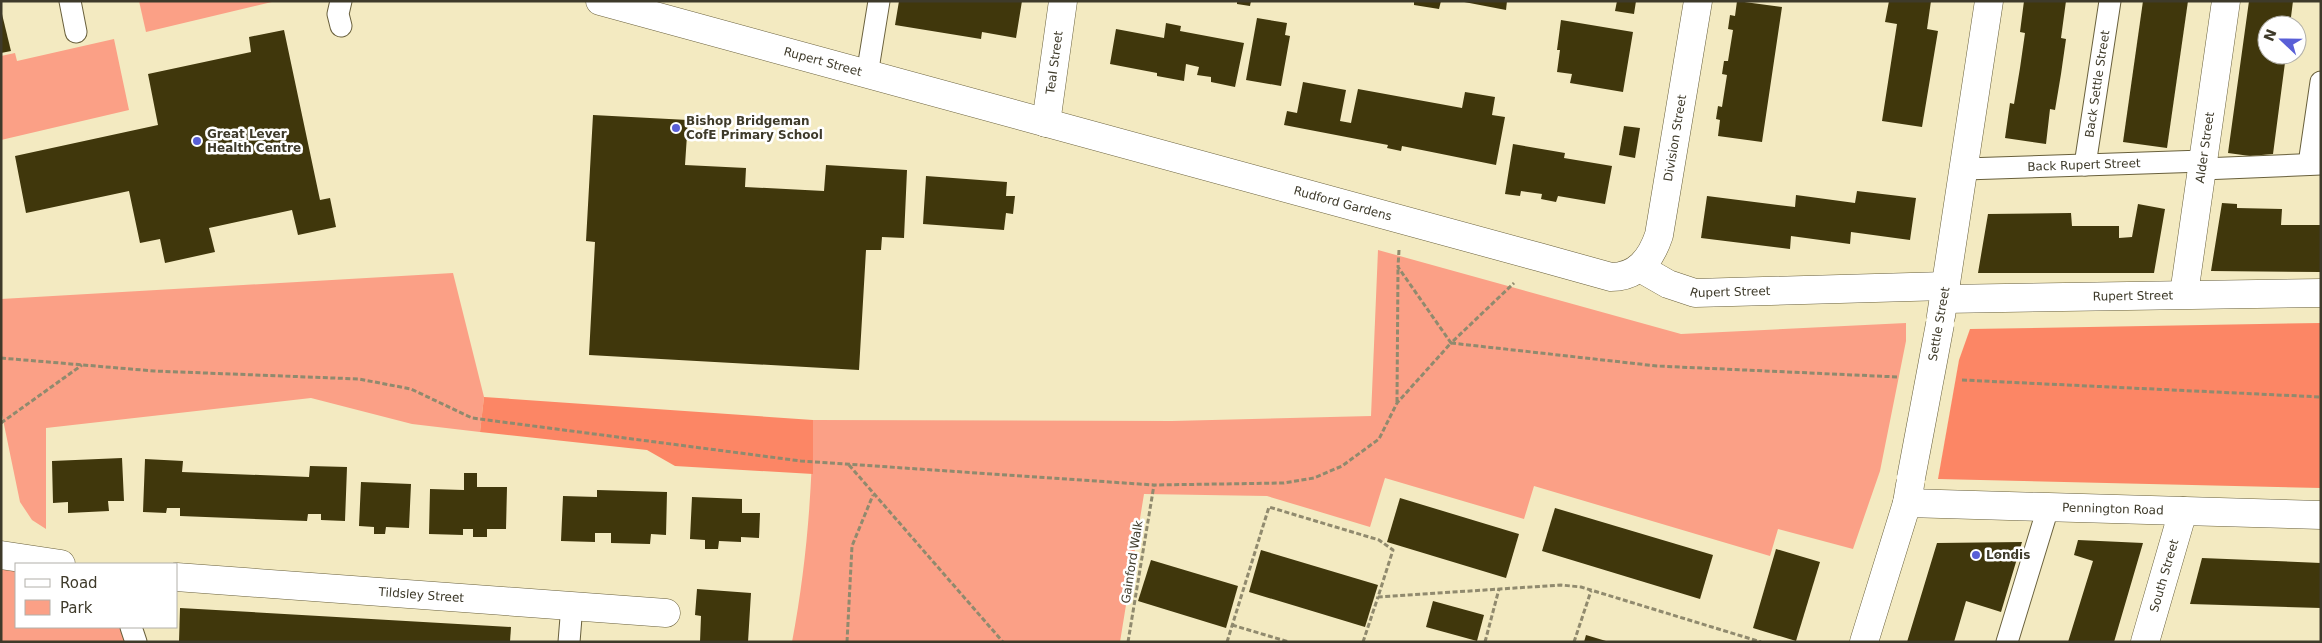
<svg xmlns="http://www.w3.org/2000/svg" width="2322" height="643" font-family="'DejaVu Sans',sans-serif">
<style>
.green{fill:#fba086}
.forest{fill:#fc8665}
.building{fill:#40370c}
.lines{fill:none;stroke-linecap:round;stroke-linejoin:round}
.lane-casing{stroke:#69603c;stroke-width:23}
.street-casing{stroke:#69603c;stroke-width:29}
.path{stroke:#908a6e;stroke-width:3;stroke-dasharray:5 2.5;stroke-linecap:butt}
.lane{stroke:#fff;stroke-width:21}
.street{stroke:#fff;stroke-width:28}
.street-bridge-casing{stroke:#69603c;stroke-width:29;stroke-linecap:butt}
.street-bridge{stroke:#fff;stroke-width:28}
.poi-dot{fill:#595fd7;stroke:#fff;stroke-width:2}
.labels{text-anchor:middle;stroke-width:5;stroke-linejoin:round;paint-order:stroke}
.street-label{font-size:12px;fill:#3e3a2a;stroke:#fff}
.poi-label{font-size:12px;font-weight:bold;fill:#3e3a2a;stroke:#fff;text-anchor:start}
</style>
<rect width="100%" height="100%" fill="#f3eac1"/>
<g class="green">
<path d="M139 1H276L146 32Z"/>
<path d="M114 39 129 110 1 140V56L15 53 17 61Z"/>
<path d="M1378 250 1681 334 1906 323V341L1880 471 1853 549 1778 529 1770 556 1534 486 1524 519 1385 478 1370 527 1267 496 1144 494 1120 642H792C806 569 812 494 813 420L1172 421 1371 416Z"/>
<path d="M453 273 484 397 480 432 412 424 311 398 46 428V529L32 520 20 502 1 410V299Z"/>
<path d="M1 555 16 564V627H131L136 642H1Z"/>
</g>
<g class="forest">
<path d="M2321 323V488L1938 479 1959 360 1970 329Z"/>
<path d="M484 397 813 420V474L675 466 647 450 480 432Z"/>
</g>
<g class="building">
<path d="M899 1H1022L1016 38 982 32 981 39 895 25Z"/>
<path d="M1237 1H1251L1250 6 1237 4Z"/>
<path d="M1414 1H1441L1439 9 1414 5Z"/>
<path d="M1459 1H1507L1506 10Z"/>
<path d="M1617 1H1636L1634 14 1615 11Z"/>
<path d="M1737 1 1782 7 1762 142 1718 136 1720 120 1716 119 1718 106 1722 107 1727 75 1722 74 1724 61H1728L1733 30 1728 29 1730 15 1735 16Z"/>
<path d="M1889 1H1931L1927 29 1938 31 1922 127 1882 121 1897 24 1885 22Z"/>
<path d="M2024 1H2066L2061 38 2066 39 2061 74 2055 110 2050 109 2046 144 2005 138 2010 103 2014 104 2020 68 2025 33 2020 32Z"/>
<path d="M2143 1H2188L2167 148 2123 142Z"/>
<path d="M2249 1H2293L2290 25H2267V55H2286L2273 154 2250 156 2228 153Z"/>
<path d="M1 10 11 51 1 53Z"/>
<path d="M1257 18 1287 23 1285 35 1290 36 1281 86 1246 80Z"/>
<path d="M1561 20 1633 32 1623 92 1570 83 1572 74 1557 72 1560 50H1557Z"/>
<path d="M1166 23 1181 26 1180 31 1244 43 1235 87 1211 82V77L1197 75 1199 67 1186 64 1184 81 1157 76V73L1110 64 1116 29 1164 38Z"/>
<path d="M284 30 320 200 330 198 336 227 298 235 292 210 209 228 215 252 165 263 160 239 140 243 129 191 26 213 15 156 158 125 148 74 251 52 249 37Z"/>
<path d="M1303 82 1346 90 1340 121 1351 123 1358 89 1462 108 1465 92 1495 97 1492 115 1505 117 1496 165 1402 146 1401 151 1387 148 1388 145 1284 125 1287 111 1297 113Z"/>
<path d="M593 115 688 120 685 165 746 168 745 187 824 191 826 165 907 170 904 238 882 237 881 250H866L859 370 589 355 595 242 586 241Z"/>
<path d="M1624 126 1640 128 1635 158 1619 155Z"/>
<path d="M1513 144 1565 153 1564 158 1612 166 1605 204 1558 196 1556 202 1541 199 1542 194 1521 191 1520 196 1505 194Z"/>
<path d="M926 176 1007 182 1006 196H1015L1013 214 1006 213 1004 230 923 224Z"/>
<path d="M1857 191 1916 198 1910 240 1851 232 1850 244 1791 236 1790 249 1701 238 1707 196 1795 207 1796 195 1855 203Z"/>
<path d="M2222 203 2237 204V208L2282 209 2281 225H2321V272L2211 271Z"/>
<path d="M2138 204 2165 209 2154 273H1978L1988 214 2071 213 2072 226H2119V238L2132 237Z"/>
<path d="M122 458 124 501H108L109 511 68 513V502L53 503 52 461Z"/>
<path d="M145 459 183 461 182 472 309 477 310 466 347 467 345 521 321 520V514H308L307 521 180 516V508H167L166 513 143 512Z"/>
<path d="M464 473H477V487H507L506 529H487V537H473V529H463V535L429 534 430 489 464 490Z"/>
<path d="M361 482 411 484 409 528 386 527 385 534H374V527L359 526Z"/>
<path d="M597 490 667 492 666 535 651 534 650 544 611 543V533H595V542L561 541 563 496 597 497Z"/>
<path d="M692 497 742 499V513H760L759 538 741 537V542L719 541 718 549H705V540L690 539Z"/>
<path d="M1400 498 1519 534 1506 578 1387 542Z"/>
<path d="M1555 508 1713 555 1700 599 1542 551Z"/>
<path d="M2078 540 2143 543 2114 642H2068L2093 561 2074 555Z"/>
<path d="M2022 542 2001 612 1966 601 1954 642H1907L1937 543Z"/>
<path d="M1776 549 1820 562 1796 641 1753 628Z"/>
<path d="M1261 550 1378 585 1365 627 1249 592Z"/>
<path d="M2202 558 2321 563V608L2190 604Z"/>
<path d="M1151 560 1238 586 1226 628 1138 601Z"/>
<path d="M697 589 751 593 748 642H700L701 616 695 615Z"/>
<path d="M1433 601 1484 615 1477 641 1426 627Z"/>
<path d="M180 608 511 627 510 642H179Z"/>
<path d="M1586 635 1606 641V642H1584Z"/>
</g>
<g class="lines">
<g class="lane-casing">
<g id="lane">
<path d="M70 1 76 32"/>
<path d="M341 1 338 14 341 26"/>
<path d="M867 75 879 1"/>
<path d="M2309 164 2321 82"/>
<path id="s1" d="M2085 165 2110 1"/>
<path id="s2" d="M1965 169 2203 161"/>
<path d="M2202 169 2321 164"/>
<path d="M131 627 136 642"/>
<path d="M569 642 572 605"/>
<path d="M2007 642 2048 508"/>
</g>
</g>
<g class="street-casing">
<g id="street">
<path id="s3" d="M600 1 1539 257 1611 277C1637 277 1651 259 1659 235L1698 1"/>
<path id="s4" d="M1046 123 1063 1"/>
<path id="s5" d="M1640 268 1668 284 1695 293 1946 286"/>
<path id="s6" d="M2184 294 2226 1"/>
<path id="s7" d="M1944 299 2321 293"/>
<path d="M1941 316 1989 1"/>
<path id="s8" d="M1907 503 2321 515"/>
<path d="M1 555 61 564"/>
<path id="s9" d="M176 577 666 613"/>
<path d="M1864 642 1907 503 1910 485"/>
<path id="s10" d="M2145 642 2183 511"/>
</g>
</g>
<g class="path">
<path d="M1399 250 1398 267 1451 343 1514 283"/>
<path d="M1 358 154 371 359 379 411 389 472 418 801 461 1154 485 1284 483 1314 478 1342 466 1379 439 1397 403 1451 343 1657 366 1898 377"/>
<path d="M1962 380 2321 397"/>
<path d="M1397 402 1398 268"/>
<path d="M1 423 82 365"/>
<path d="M849 465 1003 642"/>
<path d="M1232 625 1289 642"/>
<path d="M847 642 852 546 873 495"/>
<path d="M1128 642 1154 485"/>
<path d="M1227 642 1269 507 1379 540 1393 550 1378 597 1561 585 1581 587 1761 642"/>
<path d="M1363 642 1378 597"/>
<path d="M1485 642 1499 589"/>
<path d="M1574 642 1591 591"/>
</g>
<use href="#lane" class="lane"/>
<use href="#street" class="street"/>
<g class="street-bridge-casing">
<path id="street-bridge" d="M1911 478 1940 324"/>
</g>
<use href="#street-bridge" class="street-bridge"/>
</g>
<g class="poi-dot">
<circle cx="676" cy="128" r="5"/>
<circle cx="197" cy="141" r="5"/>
<circle cx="1976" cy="555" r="5"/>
</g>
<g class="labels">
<g class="street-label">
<text dy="4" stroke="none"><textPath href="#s4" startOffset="61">Teal Street</textPath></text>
<text dy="4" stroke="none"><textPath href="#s3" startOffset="231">Rupert Street</textPath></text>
<text dy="4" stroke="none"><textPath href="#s1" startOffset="82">Back Settle Street</textPath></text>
<text dy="4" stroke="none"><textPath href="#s3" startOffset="1215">Division Street</textPath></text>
<text dy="4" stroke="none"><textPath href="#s6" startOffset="148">Alder Street</textPath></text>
<text dy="4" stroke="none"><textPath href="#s2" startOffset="119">Back Rupert Street</textPath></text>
<text dy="4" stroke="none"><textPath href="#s3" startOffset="770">Rudford Gardens</textPath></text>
<text dy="4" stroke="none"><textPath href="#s5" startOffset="96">Rupert Street</textPath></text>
<text dy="4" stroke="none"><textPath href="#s7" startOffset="189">Rupert Street</textPath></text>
<text transform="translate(1939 324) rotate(-80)" y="4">Settle Street</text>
<text dy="4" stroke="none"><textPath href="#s8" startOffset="206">Pennington Road</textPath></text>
<text transform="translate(1132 562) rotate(-81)" y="4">Gainford Walk</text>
<text dy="4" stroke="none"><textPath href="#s10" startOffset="69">South Street</textPath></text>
<text dy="4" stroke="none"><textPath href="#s9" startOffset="246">Tildsley Street</textPath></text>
</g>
<g class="poi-label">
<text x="686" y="125">Bishop Bridgeman<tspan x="686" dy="14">CofE Primary School</tspan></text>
<text x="207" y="138">Great Lever<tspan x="207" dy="14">Health Centre</tspan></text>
<text x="1986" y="559">Londis</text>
</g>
</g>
<rect width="2322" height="643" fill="none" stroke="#3e3a2a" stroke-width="5"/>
<rect x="15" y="563" width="162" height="65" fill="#ffffff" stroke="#b2b0aa"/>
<rect x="25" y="579" width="25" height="8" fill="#ffffff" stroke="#b2b0aa"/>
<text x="60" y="588" font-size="15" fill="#3e3a2a">Road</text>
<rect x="25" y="600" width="25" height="15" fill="#fba086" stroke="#b2b0aa"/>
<text x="60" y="613" font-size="15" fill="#3e3a2a">Park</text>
<g transform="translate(2282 40) rotate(292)"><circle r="24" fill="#ffffff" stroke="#b2b0aa"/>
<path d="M0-4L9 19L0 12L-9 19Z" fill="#595fd7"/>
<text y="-8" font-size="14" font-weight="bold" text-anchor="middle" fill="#3e3a2a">N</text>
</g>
</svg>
